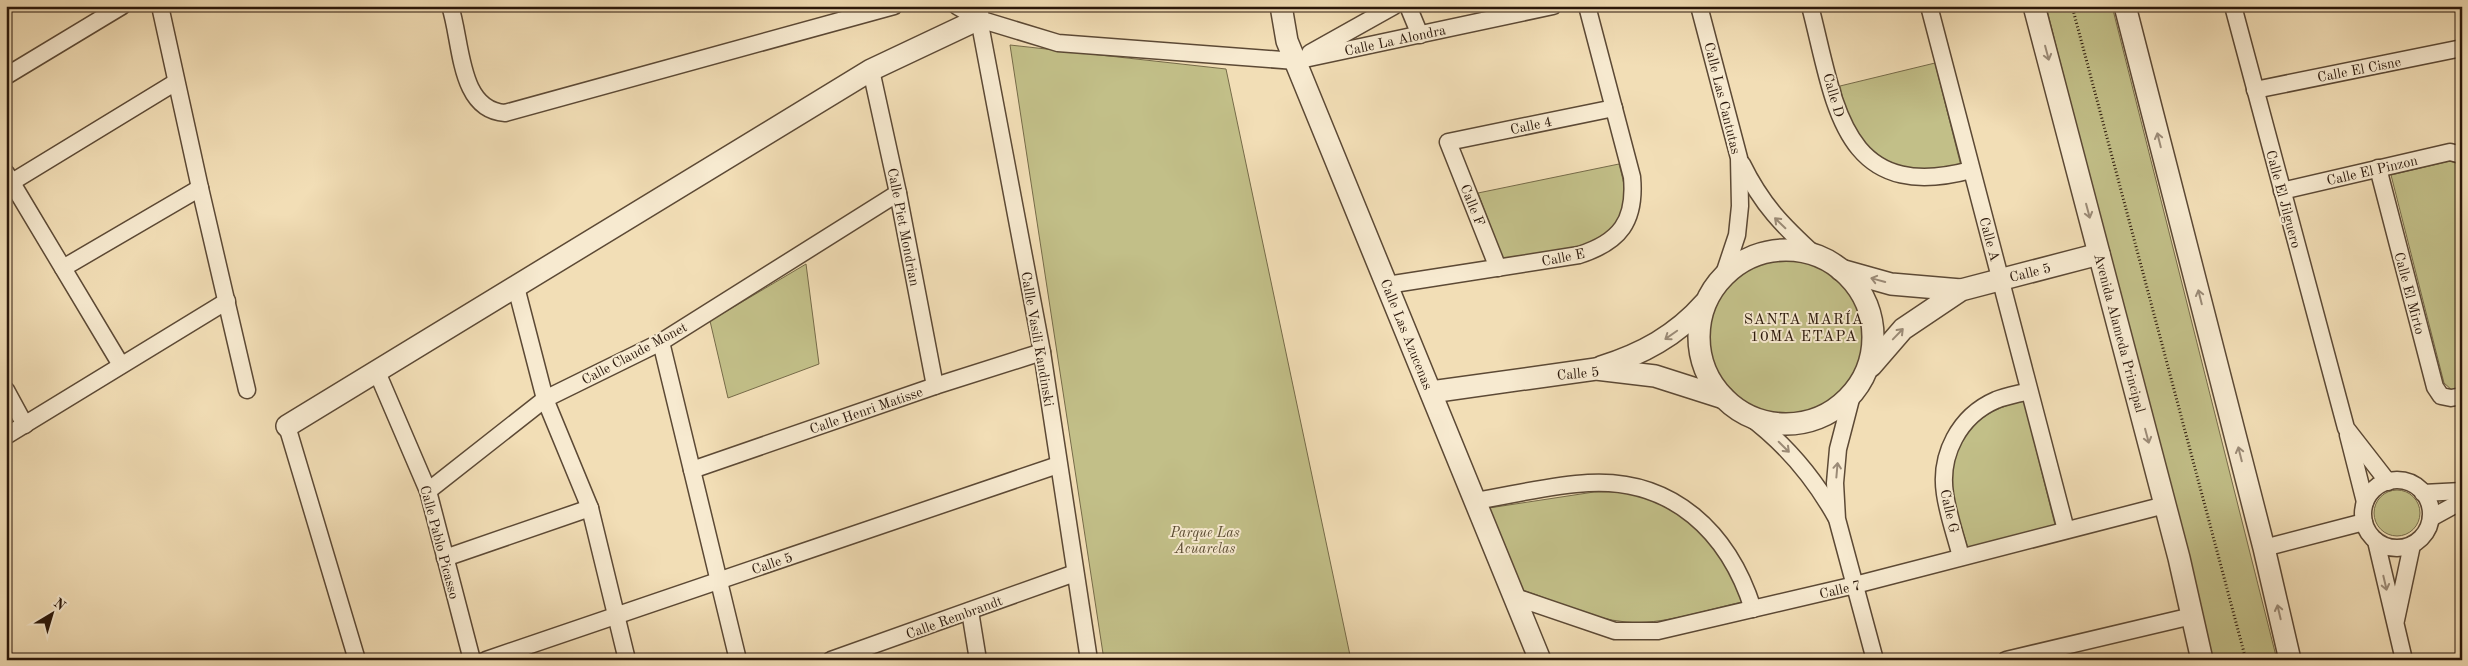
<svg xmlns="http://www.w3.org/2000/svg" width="2468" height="666" font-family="'Old Standard TT',serif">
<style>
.green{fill:#c2bf88;stroke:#766b49}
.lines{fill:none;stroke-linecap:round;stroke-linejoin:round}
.minor-casing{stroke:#5c4935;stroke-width:19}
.tertiary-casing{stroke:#5c4935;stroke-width:24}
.path{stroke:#2a170a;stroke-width:3;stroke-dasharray:1 2.5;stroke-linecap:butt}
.minor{stroke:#f7ead0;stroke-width:16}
.tertiary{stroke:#f7ead0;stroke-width:21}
.oneway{stroke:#9b8b77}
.labels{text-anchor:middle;stroke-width:4;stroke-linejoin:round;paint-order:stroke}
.street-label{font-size:14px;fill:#2a170a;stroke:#f7ead0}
.park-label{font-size:14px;font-style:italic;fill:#584930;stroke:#f7ead0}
.neighbourhood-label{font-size:15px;letter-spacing:1px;fill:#2a170a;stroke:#f7ead0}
</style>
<rect width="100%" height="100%" fill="#f2deb6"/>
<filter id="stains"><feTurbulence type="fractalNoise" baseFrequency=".004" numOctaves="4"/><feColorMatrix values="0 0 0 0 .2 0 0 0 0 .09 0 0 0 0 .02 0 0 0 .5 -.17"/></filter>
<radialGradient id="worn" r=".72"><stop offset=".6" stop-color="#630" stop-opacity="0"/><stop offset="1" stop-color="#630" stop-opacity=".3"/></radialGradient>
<g class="green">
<path d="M2046 6H2112L2277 660H2212Z"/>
<path d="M1010 45 1226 69 1351 660H1104Z"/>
<path d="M1935 63 1961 166C1953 168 1943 172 1934 172 1899 173 1864 153 1849 120 1844 110 1843 97 1840 86Z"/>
<path d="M2450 161 2461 165 2462 170V388L2453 391 2444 383 2391 175Z"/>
<path d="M1619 164C1622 176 1626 189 1625 201 1619 253 1542 253 1503 260L1478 193Z"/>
<circle cx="1786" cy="337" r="79"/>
<path d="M806 264 819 364 728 398 710 321Z"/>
<path d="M2024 401 2055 525 1968 548C1961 524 1950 498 1951 473 1951 467 1954 460 1956 455 1968 422 1991 408 2024 401Z"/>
<circle cx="2397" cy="513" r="23"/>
<path d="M1594 492C1604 492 1614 491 1624 493 1661 497 1711 532 1728 566 1734 578 1737 590 1742 602 1709 609 1659 626 1626 622 1591 619 1556 601 1523 590L1489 508Z"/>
</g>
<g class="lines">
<g class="minor-casing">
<g id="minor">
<path d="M160 6 200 188 247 390"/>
<path d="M450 6C462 41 458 110 505 113L894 6"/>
<path d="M957 6 979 19 1058 43 1295 61 1553 6"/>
<path d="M981 6 979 19 1042 352 1089 660"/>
<path d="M1408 6 1420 35"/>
<path d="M1699 6 1739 158 1740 206 1737 235 1723 277"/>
<path d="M1810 6C1835 101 1840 205 1971 170"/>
<path d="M1929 6 2066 530"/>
<path d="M2233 6 2346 428 2388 482"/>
<path d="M1310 53 1394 6"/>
<path d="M871 70 898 193 935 386"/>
<path d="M6 76 122 6"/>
<path d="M2255 90 2462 48"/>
<path d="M1742 164C1762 205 1783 226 1816 256"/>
<path d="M2378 168 2435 387 2441 396 2451 398 2462 396"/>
<path d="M6 173 121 365"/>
<path d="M12 182 176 82"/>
<path d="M2282 191 2450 152 2462 155"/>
<path d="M63 268 200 188"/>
<path d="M1498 268 1448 142 1614 108"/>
<path d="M1387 285 1579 255C1620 242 1636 221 1632 177L1587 6"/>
<path d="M516 287 545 399 590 508 627 660"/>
<path d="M661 342 738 660"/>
<path d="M377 372 428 491 472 660"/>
<path d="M6 390 25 425"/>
<path d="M1852 395 1838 449 1835 483 1837 519 1875 660"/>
<path d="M1747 415C1785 443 1813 476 1836 517"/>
<path d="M287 426 357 660"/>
<path d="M2348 435 2365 502"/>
<path d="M6 436 227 301"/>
<path d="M692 470 935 386 1042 352"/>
<circle cx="2397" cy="514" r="34"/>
<path d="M428 491 545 399 661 342 898 193"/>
<path d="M2423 493 2462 491"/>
<path d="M1475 501C1512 495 1551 485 1588 483 1673 478 1729 533 1753 609"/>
<path d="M2431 518 2462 501"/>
<path d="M2376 541 2404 660"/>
<path d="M2264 548 2364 522"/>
<path d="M1961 557C1956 537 1948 515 1945 494 1939 455 1959 416 1996 400 2006 396 2018 394 2029 391"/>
<path d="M445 558 590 508"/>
<path d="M1515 597 1615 631H1658L1855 585 2165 505"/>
<path d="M970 611 978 660"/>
<path d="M2396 620 2412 545"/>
<path d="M486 660 1058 465"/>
<path d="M831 660 1075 573"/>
<path d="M2006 660 2192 616"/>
</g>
</g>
<g class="tertiary-casing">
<g id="tertiary">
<path d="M1281 6 1287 41 1540 660"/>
<path d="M2034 6 2179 558 2202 660"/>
<path d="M2125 6 2264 548 2290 660"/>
<circle cx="1786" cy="337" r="87"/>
<path d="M1841 270 1891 284 1961 290"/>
<path d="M1871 366 1903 329 1961 290 2099 254"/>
<path d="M1601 367C1642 354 1676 336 1705 303"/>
<path d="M1431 392 1596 369 1655 376 1724 398"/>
<path d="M287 426 871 70 979 19"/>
</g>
</g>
<path class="path" d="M2072 6 2246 660"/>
<use href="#minor" class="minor"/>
<use href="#tertiary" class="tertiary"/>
</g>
<defs><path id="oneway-shaft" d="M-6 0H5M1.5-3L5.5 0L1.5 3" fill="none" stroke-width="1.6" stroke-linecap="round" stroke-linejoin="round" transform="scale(1.25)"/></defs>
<g class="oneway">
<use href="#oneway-shaft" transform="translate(2047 53) rotate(75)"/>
<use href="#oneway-shaft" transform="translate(2159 140) rotate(-104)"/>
<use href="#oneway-shaft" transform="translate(2088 211) rotate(75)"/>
<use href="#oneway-shaft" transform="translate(1780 223) rotate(-136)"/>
<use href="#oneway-shaft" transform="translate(1878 280) rotate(-165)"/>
<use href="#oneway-shaft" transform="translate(2200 297) rotate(-104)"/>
<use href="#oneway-shaft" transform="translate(1898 334) rotate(-46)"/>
<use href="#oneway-shaft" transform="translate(1671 335) rotate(145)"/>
<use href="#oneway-shaft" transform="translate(2147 436) rotate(75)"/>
<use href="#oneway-shaft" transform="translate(1784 447) rotate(45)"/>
<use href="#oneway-shaft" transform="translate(2240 454) rotate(-104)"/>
<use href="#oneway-shaft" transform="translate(1837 470) rotate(-85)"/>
<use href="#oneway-shaft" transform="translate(2385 583) rotate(77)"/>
<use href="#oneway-shaft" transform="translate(2279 612) rotate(-103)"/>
</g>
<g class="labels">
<g class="street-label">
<text transform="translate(1395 40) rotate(-12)" y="5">Calle La Alondra</text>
<text transform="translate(2359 69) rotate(-11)" y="5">Calle El Cisne</text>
<text transform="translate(1834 95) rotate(74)" y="5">Calle D</text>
<text transform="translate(1723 98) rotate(76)" y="5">Calle Las Cantutas</text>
<text transform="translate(1531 125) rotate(-12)" y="5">Calle 4</text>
<text transform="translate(2372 170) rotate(-13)" y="5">Calle El Pinzon</text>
<text transform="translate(2284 199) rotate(75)" y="5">Calle El Jilguero</text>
<text transform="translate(1473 205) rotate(68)" y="5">Calle F</text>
<text transform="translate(904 227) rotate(79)" y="5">Calle Piet Mondrian</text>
<text transform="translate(1990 239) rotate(75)" y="5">Calle A</text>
<text transform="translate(1563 257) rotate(-11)" y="5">Calle E</text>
<text transform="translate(2030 272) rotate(-14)" y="5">Calle 5</text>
<text transform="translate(2410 293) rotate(75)" y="5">Calle El Mirto</text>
<text transform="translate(2120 333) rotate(75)" y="5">Avenida Alameda Principal</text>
<text transform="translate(1407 334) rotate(68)" y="5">Calle Las Azucenas</text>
<text transform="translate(1038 339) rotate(80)" y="5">Callle Vasili Kandinski</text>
<text transform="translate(634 353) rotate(-28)" y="5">Calle Claude Monet</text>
<text transform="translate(1578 373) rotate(-5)" y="5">Calle 5</text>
<text transform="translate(866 410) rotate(-19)" y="5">Calle Henri Matisse</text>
<text transform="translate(1950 511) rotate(77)" y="5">Calle G</text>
<text transform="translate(440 542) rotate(75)" y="5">Calle Pablo Picasso</text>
<text transform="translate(772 563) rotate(-19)" y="5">Calle 5</text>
<text transform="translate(1840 589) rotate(-13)" y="5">Calle 7</text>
<text transform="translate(954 617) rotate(-20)" y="5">Calle Rembrandt</text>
</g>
<g class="park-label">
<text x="1205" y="537">Parque Las<tspan x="1205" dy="16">Acuarelas</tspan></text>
</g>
<g class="neighbourhood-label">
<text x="1804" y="324">SANTA MARÍA<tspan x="1804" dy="17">10MA ETAPA</tspan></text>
</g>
</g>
<rect width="2468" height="666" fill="none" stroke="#f2deb6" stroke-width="25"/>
<rect x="8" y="8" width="2453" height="651" fill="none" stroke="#2a170a" stroke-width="2.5"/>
<rect x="12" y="12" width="2443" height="641" fill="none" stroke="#2a170a"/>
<g transform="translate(52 614) rotate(38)" stroke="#f7ead0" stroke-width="4" paint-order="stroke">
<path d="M0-4L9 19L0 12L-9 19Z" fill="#2a170a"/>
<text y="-8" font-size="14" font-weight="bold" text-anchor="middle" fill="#2a170a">N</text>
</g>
<rect width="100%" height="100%" filter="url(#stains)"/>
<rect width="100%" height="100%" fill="url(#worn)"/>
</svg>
